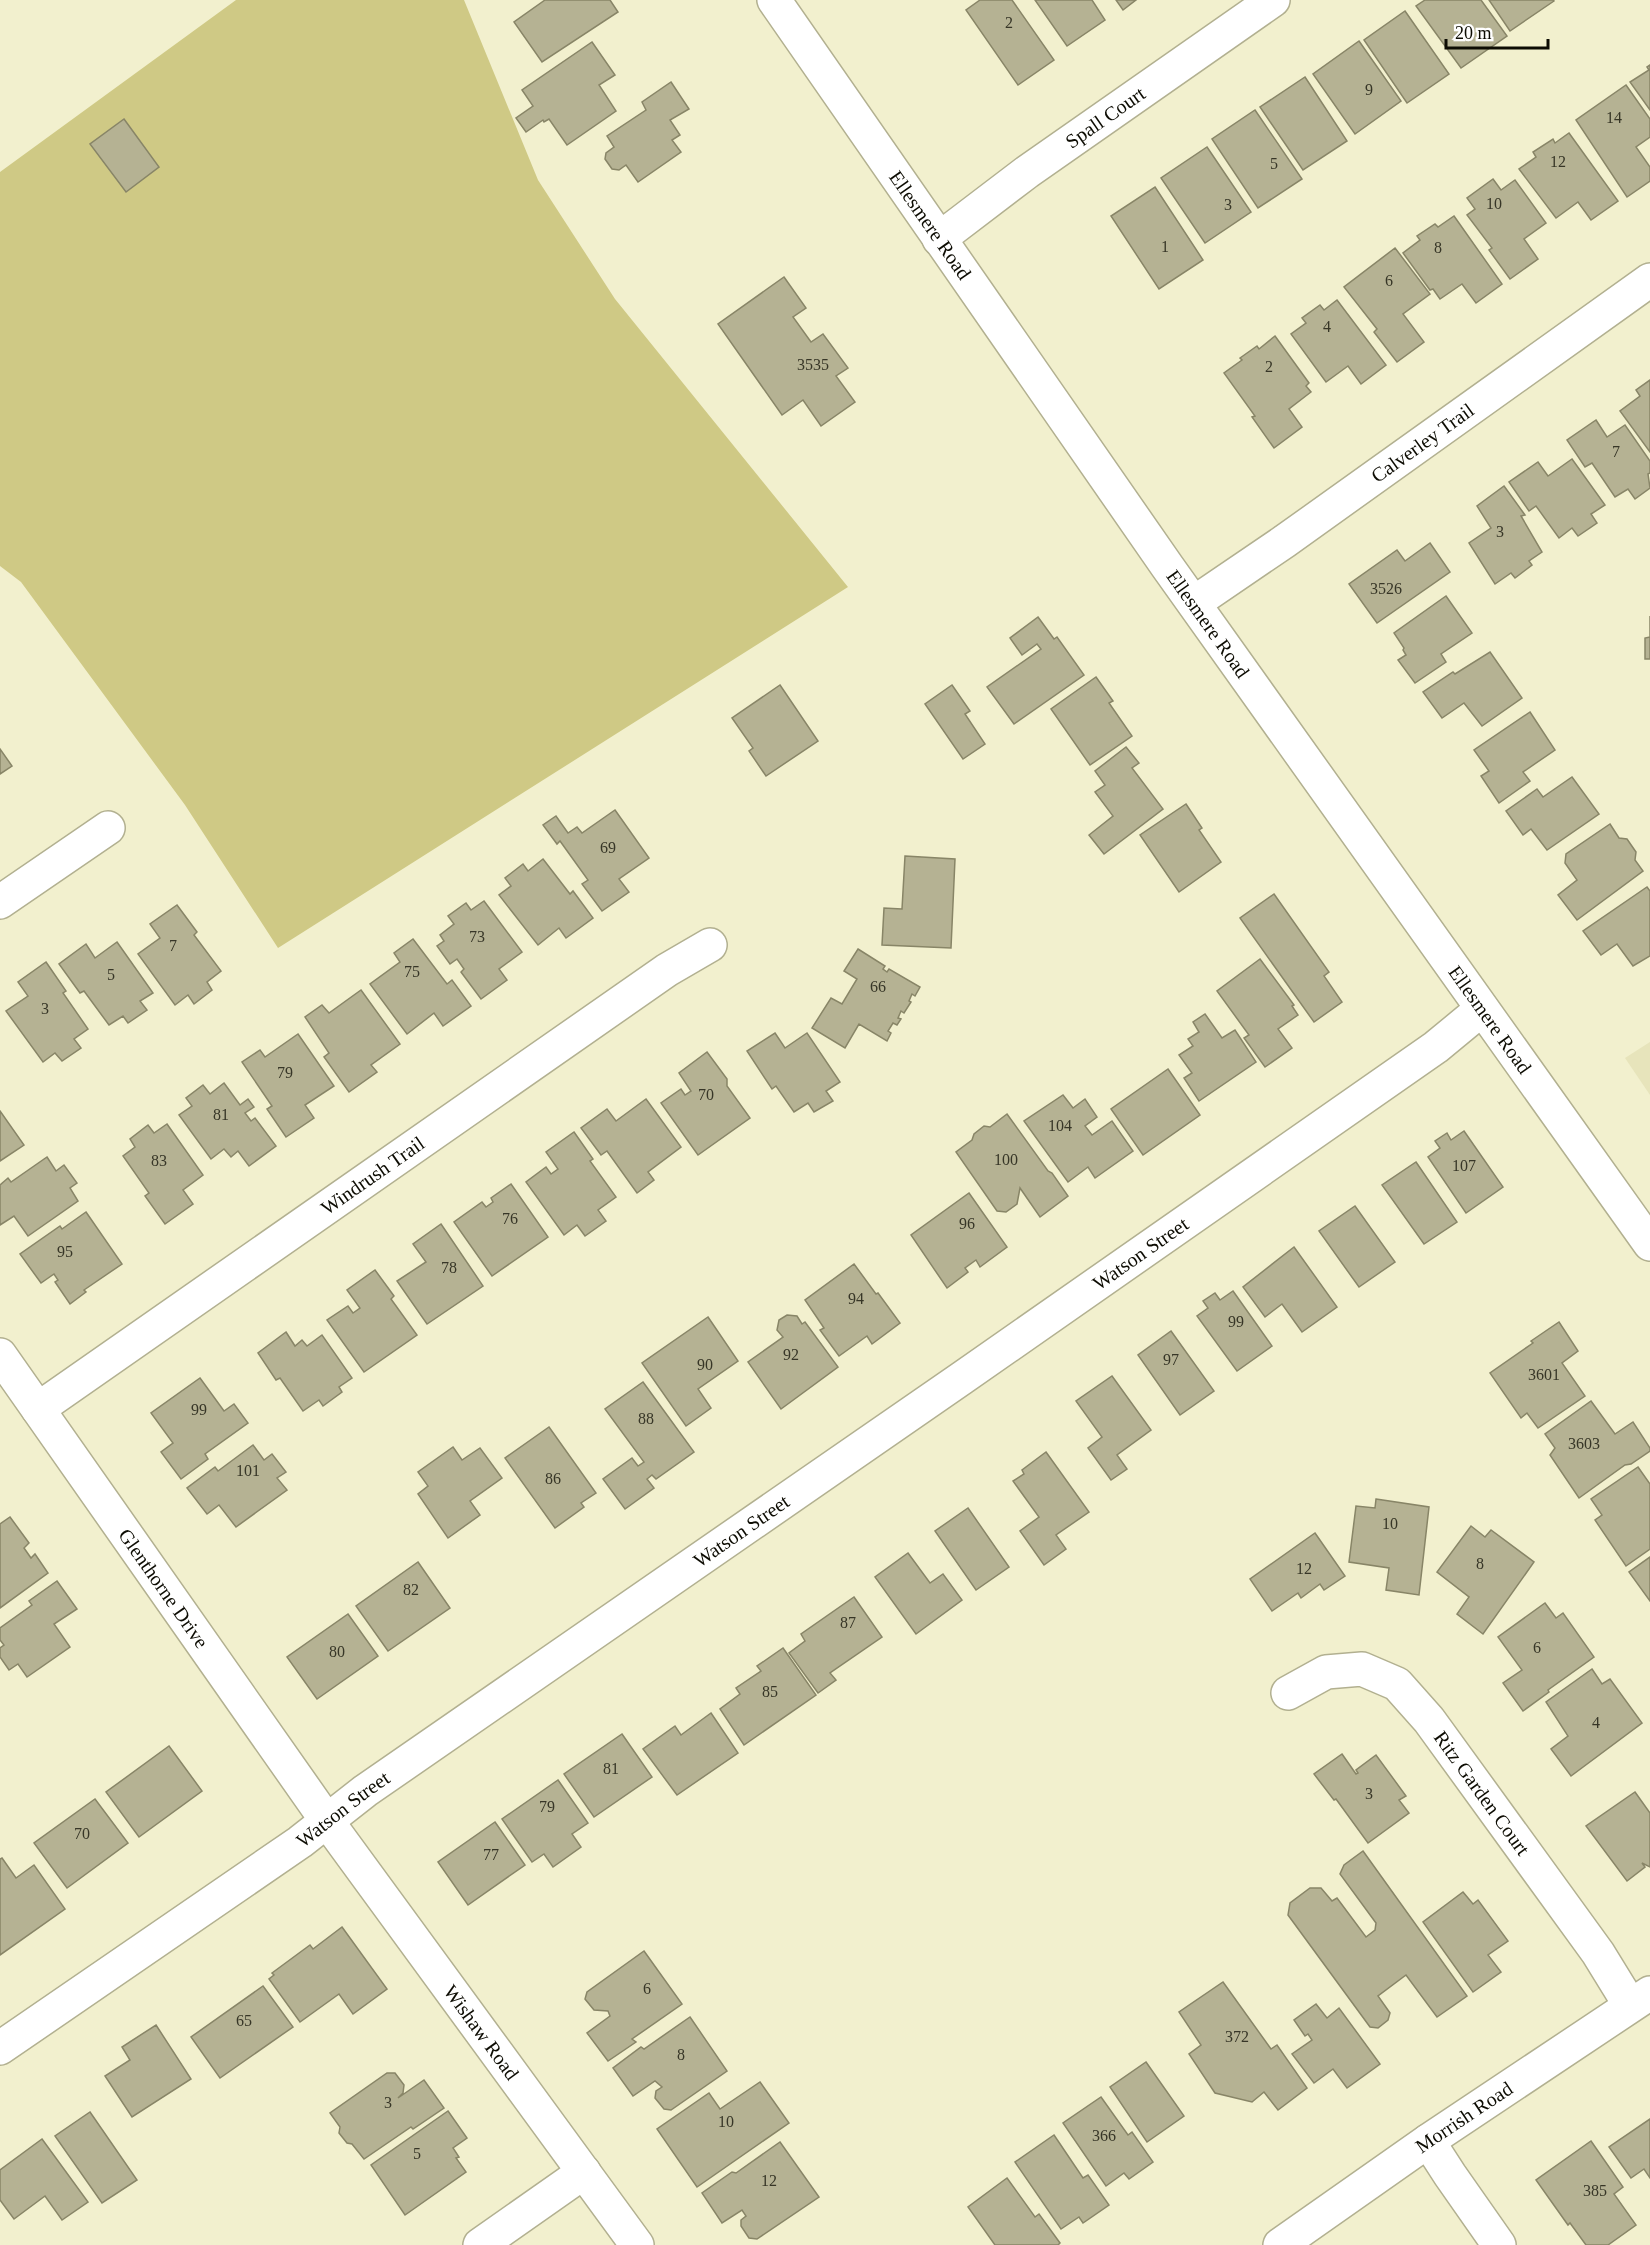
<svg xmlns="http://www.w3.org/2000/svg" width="1650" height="2245" font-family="Georgia,serif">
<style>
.built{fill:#e7e4bb}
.green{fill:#cfc985}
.building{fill:#b5b293;stroke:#888567;stroke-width:1.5}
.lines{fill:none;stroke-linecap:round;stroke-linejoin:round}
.street-casing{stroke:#b2b090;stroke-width:36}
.secondary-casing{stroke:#b2b090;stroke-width:36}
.street{stroke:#fff;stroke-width:33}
.secondary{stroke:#fff;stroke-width:33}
.labels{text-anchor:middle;stroke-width:5;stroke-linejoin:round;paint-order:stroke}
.number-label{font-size:16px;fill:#373627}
.street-label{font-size:20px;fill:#0d0c03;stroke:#fff}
</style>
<rect width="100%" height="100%" fill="#f2f0ce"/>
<path class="built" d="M1650 1042V1095L1625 1058Z"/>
<path class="green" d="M236 0H464L538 180 615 299 848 587 278 948 185 805 21 582 0 566V172Z"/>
<g class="building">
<path d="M610 0 618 12 542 62 514 22 545 0Z"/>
<path d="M980 0H1012L1054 60 1018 85 966 10Z"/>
<path d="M1035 0H1092L1105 20 1067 46Z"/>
<path d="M1116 0H1136L1123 10Z"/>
<path d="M1425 0H1481L1507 36 1461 68 1416 6Z"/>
<path d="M1489 0H1553L1554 1 1510 31Z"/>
<path d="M1405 11 1449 74 1407 103 1364 40Z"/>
<path d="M1359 41 1401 101 1355 134 1313 74Z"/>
<path d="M592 42 615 75 599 85 616 111 567 145 549 119 544 122 543 120 526 132 516 118 533 106 522 90Z"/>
<path d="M1650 65V110L1630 82 1649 70 1647 67Z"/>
<path d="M1305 77 1347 141 1303 170 1260 107Z"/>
<path d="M671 82 689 109 670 120 680 135 672 140 681 152 638 182 626 165 619 170 612 169 605 159 606 153 614 147 607 136 646 110 642 102Z"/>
<path d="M1626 85 1650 119V137L1636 147 1650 167V181L1627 197 1576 120Z"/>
<path d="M1255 110 1302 179 1258 208 1212 139Z"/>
<path d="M124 119 159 167 126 192 90 144Z"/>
<path d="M1569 133 1618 201 1591 220 1578 202 1556 218 1519 169 1536 157 1533 152 1553 139 1555 143Z"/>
<path d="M1207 147 1251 212 1205 243 1161 178Z"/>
<path d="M1493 179 1501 190 1515 180 1546 223 1524 239 1538 259 1510 279 1489 250 1492 248 1467 215 1475 209 1467 198Z"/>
<path d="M1155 187 1203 260 1159 289 1111 216Z"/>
<path d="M1454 216 1502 284 1476 303 1462 284 1440 299 1433 289 1430 290 1403 253 1420 240 1417 236 1435 224 1438 227Z"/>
<path d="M1395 248 1430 294 1403 314 1424 342 1397 362 1374 332 1377 329 1344 287Z"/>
<path d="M784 277 806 308 793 317 811 342 823 334 848 368 836 376 855 402 821 426 803 400 782 415 718 324Z"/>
<path d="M1337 300 1386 365 1361 384 1348 366 1326 382 1291 334 1306 323 1302 318 1320 305 1324 310Z"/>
<path d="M1275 336 1309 383 1306 386 1311 392 1289 409 1302 427 1274 448 1252 417 1255 416 1224 373 1242 360 1240 358 1257 346 1259 349Z"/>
<path d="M1650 380V452L1620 411 1640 396 1636 390Z"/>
<path d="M1596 420 1607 437 1625 425 1650 461V473L1648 474 1650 488 1635 499 1628 489 1615 497 1592 463 1585 467 1567 440Z"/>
<path d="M1572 459 1605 505 1591 514 1597 523 1578 536 1572 528 1559 538 1536 506 1529 511 1509 482 1538 462 1548 476Z"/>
<path d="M1504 486 1525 515 1521 516 1542 552 1529 561 1532 565 1515 578 1511 573 1495 584 1469 543 1491 528 1477 506Z"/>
<path d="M1430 543 1450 572 1377 623 1349 584 1397 550 1405 561Z"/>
<path d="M1446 596 1472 633 1441 654 1446 662 1415 683 1398 660 1406 655 1403 650 1404 648 1394 633Z"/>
<path d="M1650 616V659H1645V638L1650 637Z"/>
<path d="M1038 617 1054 639 1057 637 1084 675 1014 724 987 687 1041 649 1037 644 1022 655 1010 638Z"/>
<path d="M1490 652 1522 698 1482 726 1464 703 1442 718 1423 692 1453 672 1455 674Z"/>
<path d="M1096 677 1113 701 1109 703 1132 736 1090 765 1051 709Z"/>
<path d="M780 685 818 741 766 776 749 751 753 748 732 718Z"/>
<path d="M952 685 970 711 965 714 985 744 963 759 925 704Z"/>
<path d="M1530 712 1555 750 1523 772 1530 781 1499 803 1481 776 1489 771 1474 750Z"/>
<path d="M1126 747 1139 763 1132 768 1163 809 1104 854 1089 835 1113 816 1095 792 1105 785 1095 771Z"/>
<path d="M0 749 12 766 0 774Z"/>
<path d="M1572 777 1599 814 1547 850 1531 829 1523 835 1506 811 1537 789 1543 797Z"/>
<path d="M1186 804 1202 828 1199 830 1221 862 1179 892 1140 835Z"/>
<path d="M615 810 649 858 619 879 629 892 602 911 582 884 588 880 560 841 557 844 543 825 556 816 568 833 577 827 582 833Z"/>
<path d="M1610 824 1619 838 1627 839 1636 852 1635 860 1643 871 1577 920 1558 895 1577 880 1565 863 1566 854Z"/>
<path d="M905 856 955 859 951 948 882 945 884 908 902 909Z"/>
<path d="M543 859 570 894 573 891 593 918 566 938 559 928 538 945 499 895 511 886 505 878 523 864 528 871Z"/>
<path d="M1647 887 1650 891V956L1633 966 1617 944 1601 955 1583 931Z"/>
<path d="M1274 894 1329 972 1324 976 1342 1002 1314 1022 1240 918Z"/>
<path d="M484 901 522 952 499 969 507 980 481 999 461 972 464 969 457 959 450 964 437 946 444 941 440 935 454 924 448 916 466 903 471 910Z"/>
<path d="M177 905 197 932 194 935 221 971 207 982 212 990 194 1004 188 995 175 1005 138 954 160 938 150 924Z"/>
<path d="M413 939 447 984 452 980 471 1006 443 1026 434 1013 407 1034 370 984 400 962 394 953Z"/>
<path d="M117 942 153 993 140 1001 147 1010 128 1023 123 1016 109 1025 84 991 80 993 59 964 86 944 95 958Z"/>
<path d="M858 949 885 966 883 969 887 972 889 969 920 987 915 996 912 994 909 1001 911 1002 904 1013 901 1011 898 1018 901 1019 897 1025 893 1023 888 1031 891 1033 887 1041 859 1024 845 1048 812 1028 831 998 842 1004 857 979 844 971Z"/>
<path d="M1260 959 1294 1005 1292 1006 1298 1015 1278 1029 1292 1048 1265 1067 1244 1038 1249 1035 1217 991Z"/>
<path d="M46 962 66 991 63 993 88 1029 74 1039 81 1048 62 1061 55 1053 43 1062 6 1011 28 996 18 982Z"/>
<path d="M361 990 400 1044 371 1065 377 1072 349 1092 324 1057 329 1053 305 1017 322 1005 329 1013Z"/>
<path d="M1205 1014 1222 1038 1235 1030 1256 1062 1199 1101 1184 1078 1192 1073 1179 1055 1193 1046 1188 1039 1199 1032 1193 1022Z"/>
<path d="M775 1033 785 1048 807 1033 840 1082 826 1091 833 1101 814 1112 808 1103 794 1112 776 1086 772 1089 747 1051Z"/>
<path d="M298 1034 334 1086 305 1105 314 1118 286 1137 267 1109 272 1106 242 1062 260 1050 265 1057Z"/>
<path d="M707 1052 727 1079V1086L750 1118 698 1155 661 1103 681 1089 685 1095 691 1091 679 1073Z"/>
<path d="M1168 1069 1200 1115 1143 1155 1111 1109Z"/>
<path d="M224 1083 240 1105 248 1099 254 1107 245 1113 251 1121 255 1118 276 1146 249 1166 238 1151 231 1157 224 1149 211 1159 179 1115 192 1106 186 1098 203 1085 210 1094Z"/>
<path d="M1063 1095 1073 1108 1085 1099 1097 1117 1085 1126 1092 1135 1112 1121 1133 1151 1095 1178 1088 1167 1068 1182 1024 1121Z"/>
<path d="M646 1099 681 1147 648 1172 654 1180 637 1193 607 1151 601 1155 581 1128 607 1109 616 1121Z"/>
<path d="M0 1111 24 1145 0 1161Z"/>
<path d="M1007 1114 1048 1171 1052 1173 1068 1196 1040 1217 1020 1188 1017 1204 1006 1212 997 1211 956 1152 972 1140 974 1134 984 1126 990 1127Z"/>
<path d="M167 1124 203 1175 183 1190 193 1204 165 1224 145 1196 149 1193 123 1156 135 1147 130 1139 148 1125 154 1133Z"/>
<path d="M1464 1131 1503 1187 1466 1213 1428 1157 1440 1148 1435 1141 1447 1133 1451 1140Z"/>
<path d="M574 1132 593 1159 590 1161 616 1197 598 1210 606 1221 585 1236 577 1225 564 1235 526 1182 546 1167 551 1174 558 1169 546 1152Z"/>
<path d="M47 1157 56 1171 64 1165 77 1183 70 1188 78 1201 28 1236 14 1216 0 1225V1185L8 1178 11 1182Z"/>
<path d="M1416 1162 1457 1222 1424 1244 1382 1185Z"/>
<path d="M511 1184 548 1237 492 1276 454 1222 482 1202 486 1207 493 1202 491 1198Z"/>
<path d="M969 1193 1007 1247 980 1267 976 1260 965 1268 968 1272 947 1288 911 1235Z"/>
<path d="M1355 1206 1395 1262 1359 1287 1319 1231Z"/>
<path d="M86 1212 122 1264 84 1290 86 1292 70 1304 55 1282 58 1280 54 1274 41 1283 20 1254 60 1226 62 1229Z"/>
<path d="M441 1224 483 1286 427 1324 397 1281 426 1262 413 1244Z"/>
<path d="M1294 1247 1337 1307 1302 1332 1282 1304 1265 1317 1243 1287Z"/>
<path d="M854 1264 876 1294 878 1293 900 1323 872 1344 867 1336 839 1356 820 1330 824 1328 805 1300Z"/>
<path d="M375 1270 394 1296 391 1299 417 1335 364 1372 327 1320 348 1306 353 1313 360 1308 347 1290Z"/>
<path d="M1233 1291 1272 1346 1237 1371 1197 1316 1208 1308 1203 1301 1215 1293 1220 1300Z"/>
<path d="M787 1315 797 1316 802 1324 805 1322 838 1367 781 1409 748 1362 783 1337 777 1330 779 1320Z"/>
<path d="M708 1317 738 1361 698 1389 711 1408 686 1426 642 1363Z"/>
<path d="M1559 1322 1578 1351 1562 1363 1585 1396 1538 1428 1527 1413 1521 1418 1490 1373 1533 1343 1531 1341Z"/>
<path d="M1171 1331 1214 1391 1180 1415 1138 1355Z"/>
<path d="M286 1332 295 1346 302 1340 307 1346 322 1335 352 1378 339 1387 342 1392 323 1406 319 1400 303 1411 280 1378 276 1380 258 1353Z"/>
<path d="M1112 1376 1151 1430 1117 1455 1127 1469 1111 1480 1088 1448 1102 1437 1076 1401Z"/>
<path d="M200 1378 224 1411 234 1404 248 1423 205 1454 208 1459 181 1479 161 1452 173 1443 151 1413Z"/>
<path d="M643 1382 694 1452 656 1479 652 1475 647 1479 654 1488 625 1509 603 1479 632 1458 638 1466 644 1462 605 1409Z"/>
<path d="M1591 1401 1615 1434 1633 1422 1650 1448V1451L1631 1464 1625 1465 1579 1498 1550 1455 1555 1448 1545 1434Z"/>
<path d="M549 1427 596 1493 581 1503 584 1507 555 1528 505 1458Z"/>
<path d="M253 1445 264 1460 272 1454 286 1472 277 1478 287 1490 236 1527 219 1505 207 1514 187 1488 215 1467 218 1471Z"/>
<path d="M453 1447 462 1460 480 1448 502 1478 470 1501 480 1515 448 1538 418 1494 428 1486 418 1472Z"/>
<path d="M1046 1452 1089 1512 1056 1535 1066 1549 1044 1565 1020 1531 1039 1517 1013 1481 1024 1474 1022 1470Z"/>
<path d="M1638 1467 1650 1484V1549L1626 1566 1595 1520 1602 1515 1591 1499Z"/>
<path d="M1376 1499 1429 1507 1419 1595 1386 1590 1389 1568 1349 1562 1356 1506 1375 1508Z"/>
<path d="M968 1508 1009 1567 976 1590 935 1531Z"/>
<path d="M10 1517 29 1543 24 1548 31 1558 35 1554 48 1573 0 1608V1524Z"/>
<path d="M1471 1526 1485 1537 1491 1530 1534 1562 1483 1634 1457 1614 1469 1597 1437 1572Z"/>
<path d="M1315 1533 1345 1576 1324 1590 1320 1584 1301 1598 1298 1593 1272 1611 1250 1579Z"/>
<path d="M908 1553 930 1583 943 1574 962 1600 916 1634 875 1577Z"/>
<path d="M1650 1557V1601L1629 1572Z"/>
<path d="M418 1562 450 1608 388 1651 356 1606Z"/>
<path d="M57 1581 77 1609 54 1624 70 1647 27 1677 18 1664 9 1670 0 1657V1648L4 1645 0 1640V1628L32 1605 29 1601Z"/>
<path d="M854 1597 882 1637 830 1673 836 1680 818 1693 789 1653 805 1641 801 1634Z"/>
<path d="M1545 1603 1556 1618 1563 1613 1594 1657 1548 1690 1549 1692 1523 1711 1503 1683 1522 1670 1498 1637Z"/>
<path d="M348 1614 378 1656 317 1699 287 1657Z"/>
<path d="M783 1648 816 1695 744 1745 720 1709 740 1694 736 1688 761 1671 757 1666Z"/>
<path d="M1592 1669 1602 1684 1610 1679 1642 1723 1571 1776 1551 1749 1568 1736 1546 1702Z"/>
<path d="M711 1713 738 1753 677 1795 643 1749 675 1726 681 1735Z"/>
<path d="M622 1734 652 1777 594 1817 564 1774Z"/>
<path d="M169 1746 202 1791 139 1837 106 1792Z"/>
<path d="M1342 1754 1356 1774 1358 1773 1356 1770 1376 1755 1406 1796 1399 1800 1409 1813 1368 1843 1336 1799 1334 1800 1314 1774Z"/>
<path d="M558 1780 588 1823 572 1834 581 1847 553 1867 544 1854 532 1862 502 1819Z"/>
<path d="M1635 1792 1650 1813V1867L1642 1863 1645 1867 1627 1881 1586 1826Z"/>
<path d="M95 1799 128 1843 67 1888 34 1843Z"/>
<path d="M495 1822 525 1865 468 1905 438 1862Z"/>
<path d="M1363 1851 1467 1996 1437 2017 1406 1975 1378 1996 1390 2013 1388 2020 1378 2028 1370 2027 1288 1915 1290 1903 1310 1888H1321L1332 1901 1337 1898 1366 1937 1375 1930 1376 1923 1340 1874 1344 1865Z"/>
<path d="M2 1858 16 1878 34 1865 65 1909 0 1955V1859Z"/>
<path d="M1463 1892 1473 1904 1478 1900 1508 1941 1488 1955 1501 1972 1473 1992 1423 1922Z"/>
<path d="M342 1927 387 1989 353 2014 339 1994 300 2022 269 1979 274 1975 272 1973 310 1945 313 1949Z"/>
<path d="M644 1951 682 2004 632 2039 636 2042 608 2061 587 2033 610 2016 608 2011 594 2010 585 1999 587 1992Z"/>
<path d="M1223 1982 1271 2049 1277 2045 1307 2088 1278 2110 1264 2092 1252 2102 1215 2093 1189 2054 1201 2045 1179 2012Z"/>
<path d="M263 1986 293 2027 220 2078 191 2037Z"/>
<path d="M1316 2004 1327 2018 1339 2008 1380 2064 1347 2088 1333 2069 1314 2083 1292 2054 1312 2040 1308 2034 1305 2036 1294 2020Z"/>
<path d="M690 2017 727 2071 671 2110 664 2109 655 2098 656 2091 662 2087 655 2081 633 2096 613 2068 641 2047 644 2049Z"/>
<path d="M156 2025 191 2079 132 2117 105 2076 130 2060 122 2047Z"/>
<path d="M1146 2062 1184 2116 1147 2142 1110 2087Z"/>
<path d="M387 2073H395L404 2085 403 2093 398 2098 424 2080 444 2108 413 2129 411 2127 364 2159 352 2144 347 2143 339 2133 340 2127 330 2113Z"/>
<path d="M760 2082 789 2123 697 2187 657 2129 709 2093 720 2109Z"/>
<path d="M1101 2097 1128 2135 1132 2132 1153 2162 1129 2179 1124 2173 1106 2186 1063 2123Z"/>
<path d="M448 2111 467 2138 453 2148 459 2157 456 2158 466 2172 405 2215 371 2165Z"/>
<path d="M90 2112 137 2180 102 2203 55 2136Z"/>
<path d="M1650 2119V2178L1644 2169 1631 2178 1609 2147Z"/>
<path d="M1054 2135 1083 2178 1088 2175 1109 2205 1083 2223 1079 2217 1061 2229 1015 2162Z"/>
<path d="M42 2139 88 2202 62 2220 45 2196 14 2219 0 2200V2170Z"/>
<path d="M1591 2141 1623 2187 1614 2194 1636 2225 1608 2245H1586L1570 2223 1568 2225 1536 2180Z"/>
<path d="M780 2142 819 2197 757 2239 749 2238 741 2226V2220L746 2216 742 2210 722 2223 702 2193 732 2172 736 2173Z"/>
<path d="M1007 2178 1035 2217 1039 2214 1060 2243 1058 2245H995L968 2207Z"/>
</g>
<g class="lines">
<g class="street-casing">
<g id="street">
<path id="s1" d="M939 239 1027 172 1273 0"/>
<path id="s2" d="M1194 603 1285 541 1650 280"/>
<path d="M0 902 108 828"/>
<path id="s3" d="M0 1355 327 1821 637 2245"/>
<path id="s4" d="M38 1409 667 970 710 945"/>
<path id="s5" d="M1288 1693 1326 1672 1362 1669 1397 1684 1429 1720 1598 1953 1630 2005"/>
<path id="s6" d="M0 2048 300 1842 365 1791 962 1378 1436 1047 1482 1009"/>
<path d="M1428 2141 1450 2175 1499 2245"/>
<path d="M480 2245 584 2172"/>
</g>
</g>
<g class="secondary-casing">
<g id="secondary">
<path id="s7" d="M774 0 1167 566 1650 1244"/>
<path id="s8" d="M1280 2245 1428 2141 1650 1993"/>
</g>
</g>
<use href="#street" class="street"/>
<use href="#secondary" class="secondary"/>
</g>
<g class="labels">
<g class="number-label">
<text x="1009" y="28">2</text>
<text x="1369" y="95">9</text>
<text x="1614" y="123">14</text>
<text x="1558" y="167">12</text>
<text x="1274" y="169">5</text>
<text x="1494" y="209">10</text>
<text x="1228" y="210">3</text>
<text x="1165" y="252">1</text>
<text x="1438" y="253">8</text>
<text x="1389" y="286">6</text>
<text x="1327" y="332">4</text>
<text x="813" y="370">3535</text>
<text x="1269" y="372">2</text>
<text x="1616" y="457">7</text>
<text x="1500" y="537">3</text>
<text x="1386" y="594">3526</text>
<text x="608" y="853">69</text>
<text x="477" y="942">73</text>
<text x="173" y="951">7</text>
<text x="412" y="977">75</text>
<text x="111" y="980">5</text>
<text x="878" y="992">66</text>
<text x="45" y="1014">3</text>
<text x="285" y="1078">79</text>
<text x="706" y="1100">70</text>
<text x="221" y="1120">81</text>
<text x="1060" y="1131">104</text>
<text x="1006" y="1165">100</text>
<text x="159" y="1166">83</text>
<text x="1464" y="1171">107</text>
<text x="510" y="1224">76</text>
<text x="967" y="1229">96</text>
<text x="65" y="1257">95</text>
<text x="449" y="1273">78</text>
<text x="856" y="1304">94</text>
<text x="1236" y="1327">99</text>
<text x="791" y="1360">92</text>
<text x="1171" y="1365">97</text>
<text x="705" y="1370">90</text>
<text x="1544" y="1380">3601</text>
<text x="199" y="1415">99</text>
<text x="646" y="1424">88</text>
<text x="1584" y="1449">3603</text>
<text x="248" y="1476">101</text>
<text x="553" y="1484">86</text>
<text x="1390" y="1529">10</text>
<text x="1480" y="1569">8</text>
<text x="1304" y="1574">12</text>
<text x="411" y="1595">82</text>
<text x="848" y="1628">87</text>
<text x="1537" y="1653">6</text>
<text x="337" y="1657">80</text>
<text x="770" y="1697">85</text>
<text x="1596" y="1728">4</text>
<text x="611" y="1774">81</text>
<text x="1369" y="1799">3</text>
<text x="547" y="1812">79</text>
<text x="82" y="1839">70</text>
<text x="491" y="1860">77</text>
<text x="647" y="1994">6</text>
<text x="244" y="2026">65</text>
<text x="1237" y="2042">372</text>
<text x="681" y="2060">8</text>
<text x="388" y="2108">3</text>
<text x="726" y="2127">10</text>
<text x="1104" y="2141">366</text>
<text x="417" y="2159">5</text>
<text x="769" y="2186">12</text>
<text x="1595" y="2196">385</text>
</g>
<g class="street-label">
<text dy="7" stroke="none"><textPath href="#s1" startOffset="206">Spall Court</textPath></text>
<text dy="7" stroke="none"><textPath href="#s7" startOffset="274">Ellesmere Road</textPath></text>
<text dy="7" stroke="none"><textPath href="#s2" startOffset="279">Calverley Trail</textPath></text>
<text dy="7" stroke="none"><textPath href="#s7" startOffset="760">Ellesmere Road</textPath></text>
<text dy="7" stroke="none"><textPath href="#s7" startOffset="1246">Ellesmere Road</textPath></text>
<text dy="7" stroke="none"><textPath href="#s4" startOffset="408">Windrush Trail</textPath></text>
<text dy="7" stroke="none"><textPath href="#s6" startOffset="1390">Watson Street</textPath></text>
<text dy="7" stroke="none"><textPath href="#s6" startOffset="904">Watson Street</textPath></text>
<text dy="7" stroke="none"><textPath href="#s3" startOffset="285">Glenthorne Drive</textPath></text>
<text dy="7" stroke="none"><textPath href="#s5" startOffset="256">Ritz Garden Court</textPath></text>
<text dy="7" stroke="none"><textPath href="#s6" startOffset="418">Watson Street</textPath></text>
<text dy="7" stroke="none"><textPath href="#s3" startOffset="831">Wishaw Road</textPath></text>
<text dy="7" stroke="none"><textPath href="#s8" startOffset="224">Morrish Road</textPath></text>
</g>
</g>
<path d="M1446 39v9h102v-9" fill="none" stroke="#0d0c03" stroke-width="3"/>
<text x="1455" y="39" font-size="18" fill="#0d0c03" stroke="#ffffff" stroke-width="4.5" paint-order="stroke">20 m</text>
</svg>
